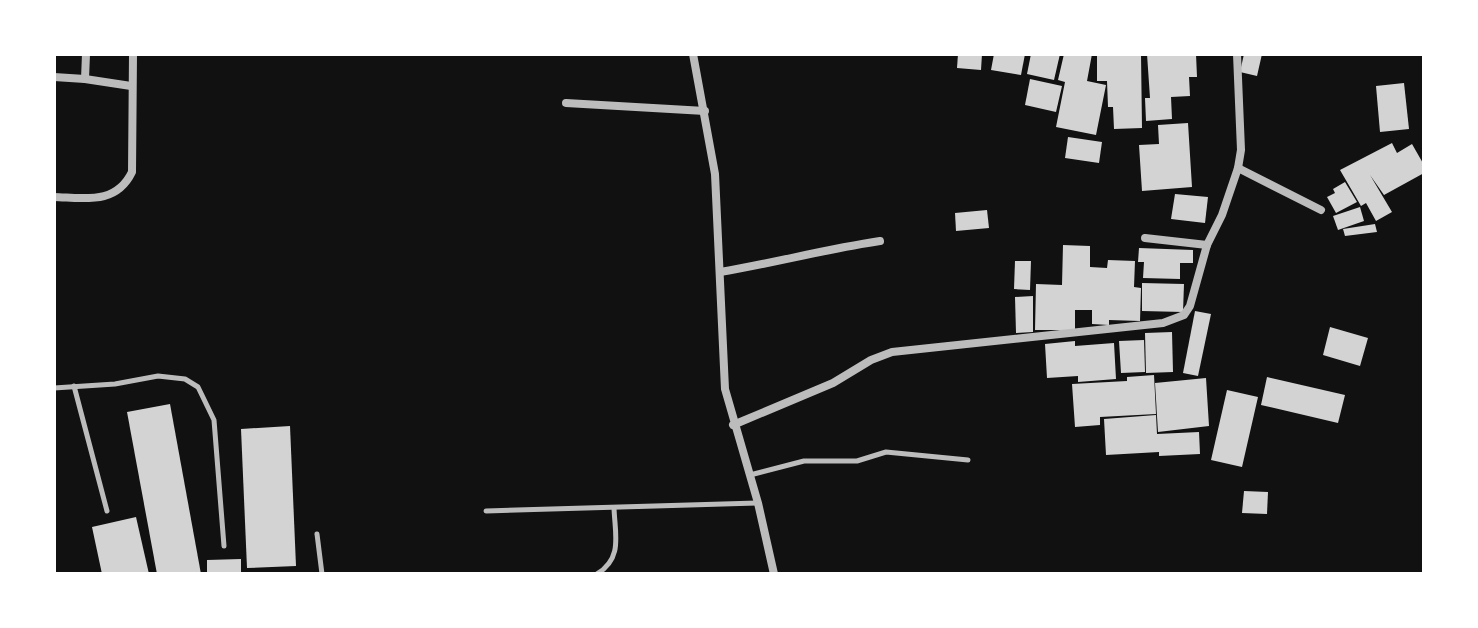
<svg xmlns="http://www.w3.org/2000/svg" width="1478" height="628" font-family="Overpass,sans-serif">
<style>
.building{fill:#d3d3d3}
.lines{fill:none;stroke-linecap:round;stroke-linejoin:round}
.service{stroke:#bcbcbc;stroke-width:5}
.minor{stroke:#bcbcbc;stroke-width:8}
</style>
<rect width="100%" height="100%" fill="#111"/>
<g class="building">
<path d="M958 54H982L981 70 957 68Z"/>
<path d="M994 54H1025L1021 75 991 70Z"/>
<path d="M1031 54H1060L1054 80 1027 74Z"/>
<path d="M1064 54H1092L1087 81 1106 85 1096 135 1056 127 1065 82 1058 80Z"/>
<path d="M1097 54H1141L1142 128 1114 129 1113 107H1108L1107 81H1097Z"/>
<path d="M1147 54H1196L1197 77H1189L1190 96 1171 97 1172 119 1146 121 1145 98H1150Z"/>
<path d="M1244 54H1262L1257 76 1240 72Z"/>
<path d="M1030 79 1062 86 1056 112 1025 105Z"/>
<path d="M1404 83 1409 129 1380 132 1376 86Z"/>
<path d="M1188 123 1192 187 1142 191 1139 145 1159 144 1158 125Z"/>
<path d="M1068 137 1102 142 1099 163 1065 158Z"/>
<path d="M1392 143 1397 153 1412 144 1424 165V173L1384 195 1370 175 1392 212 1376 221 1366 203 1361 206 1340 170Z"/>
<path d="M1345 182 1357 202 1336 213 1327 197 1335 193 1333 189Z"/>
<path d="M1175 194 1208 197 1205 223 1171 219Z"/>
<path d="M1360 207 1364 221 1338 230 1333 216Z"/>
<path d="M987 210 989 228 956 231 955 213Z"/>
<path d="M1375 224 1377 232 1345 236 1343 229Z"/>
<path d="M1063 245 1090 246V267L1107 268 1108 260 1135 261 1134 287 1141 288 1140 321 1109 320V325L1092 324V310H1075V330H1035L1036 284 1062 285Z"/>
<path d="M1139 248 1193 250V263H1180V279L1143 278 1144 262H1138Z"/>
<path d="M1015 261H1031L1030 290 1014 289Z"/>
<path d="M1142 283 1184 284 1183 312 1142 311Z"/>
<path d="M1033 296V332L1016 333 1015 297Z"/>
<path d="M1195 311 1211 314 1198 376 1183 373Z"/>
<path d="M1330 327 1368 338 1360 366 1323 355Z"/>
<path d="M1172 332 1173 372 1146 373 1145 333Z"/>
<path d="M1144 340 1145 372 1121 373 1119 341Z"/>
<path d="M1075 341V346L1114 343 1116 379 1078 382V376L1047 378 1045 344Z"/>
<path d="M1154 375 1156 414 1100 417V425L1075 427 1072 384 1127 381V377Z"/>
<path d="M1267 377 1345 395 1338 423 1261 405Z"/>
<path d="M1206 378 1209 426 1158 432 1155 383Z"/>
<path d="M1227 390 1258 397 1242 467 1211 460Z"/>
<path d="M170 404 201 574H157L127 412Z"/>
<path d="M1156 415 1157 434 1199 432 1200 454 1159 456V452L1106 455 1104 419Z"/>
<path d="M290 426 296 566 247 568 241 429Z"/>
<path d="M1244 491 1268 492 1267 514 1242 513Z"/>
<path d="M136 517 149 574H102L92 527Z"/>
<path d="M241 559V574H207V560Z"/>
</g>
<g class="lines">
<g class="service">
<path d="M74 386 107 511"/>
<path d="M54 388 115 384 158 376 185 379 198 387 214 420 224 546"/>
<path d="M750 475 804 461H857L886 452 968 460"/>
<path d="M486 511 757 503"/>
<path d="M317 534 322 574"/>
<path d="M597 574C623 558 615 535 614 508"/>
</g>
<g class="minor">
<path d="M693 54 715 174 725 389 758 503 774 574"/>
<path d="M54 77 85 79 86 54"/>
<path d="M85 79 131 86"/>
<path d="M566 103 705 111"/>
<path d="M1238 168 1321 210"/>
<path d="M54 197C85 198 116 205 132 172L133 54"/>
<path d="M1145 238 1207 245"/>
<path d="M720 272C774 263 826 249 880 241"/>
<path d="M733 425 833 383 871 360 892 352 1163 323 1184 315 1190 306 1207 245 1222 215 1238 168 1241 150 1237 54"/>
</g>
</g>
<rect width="1478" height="628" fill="none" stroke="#ffffff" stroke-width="112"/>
</svg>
